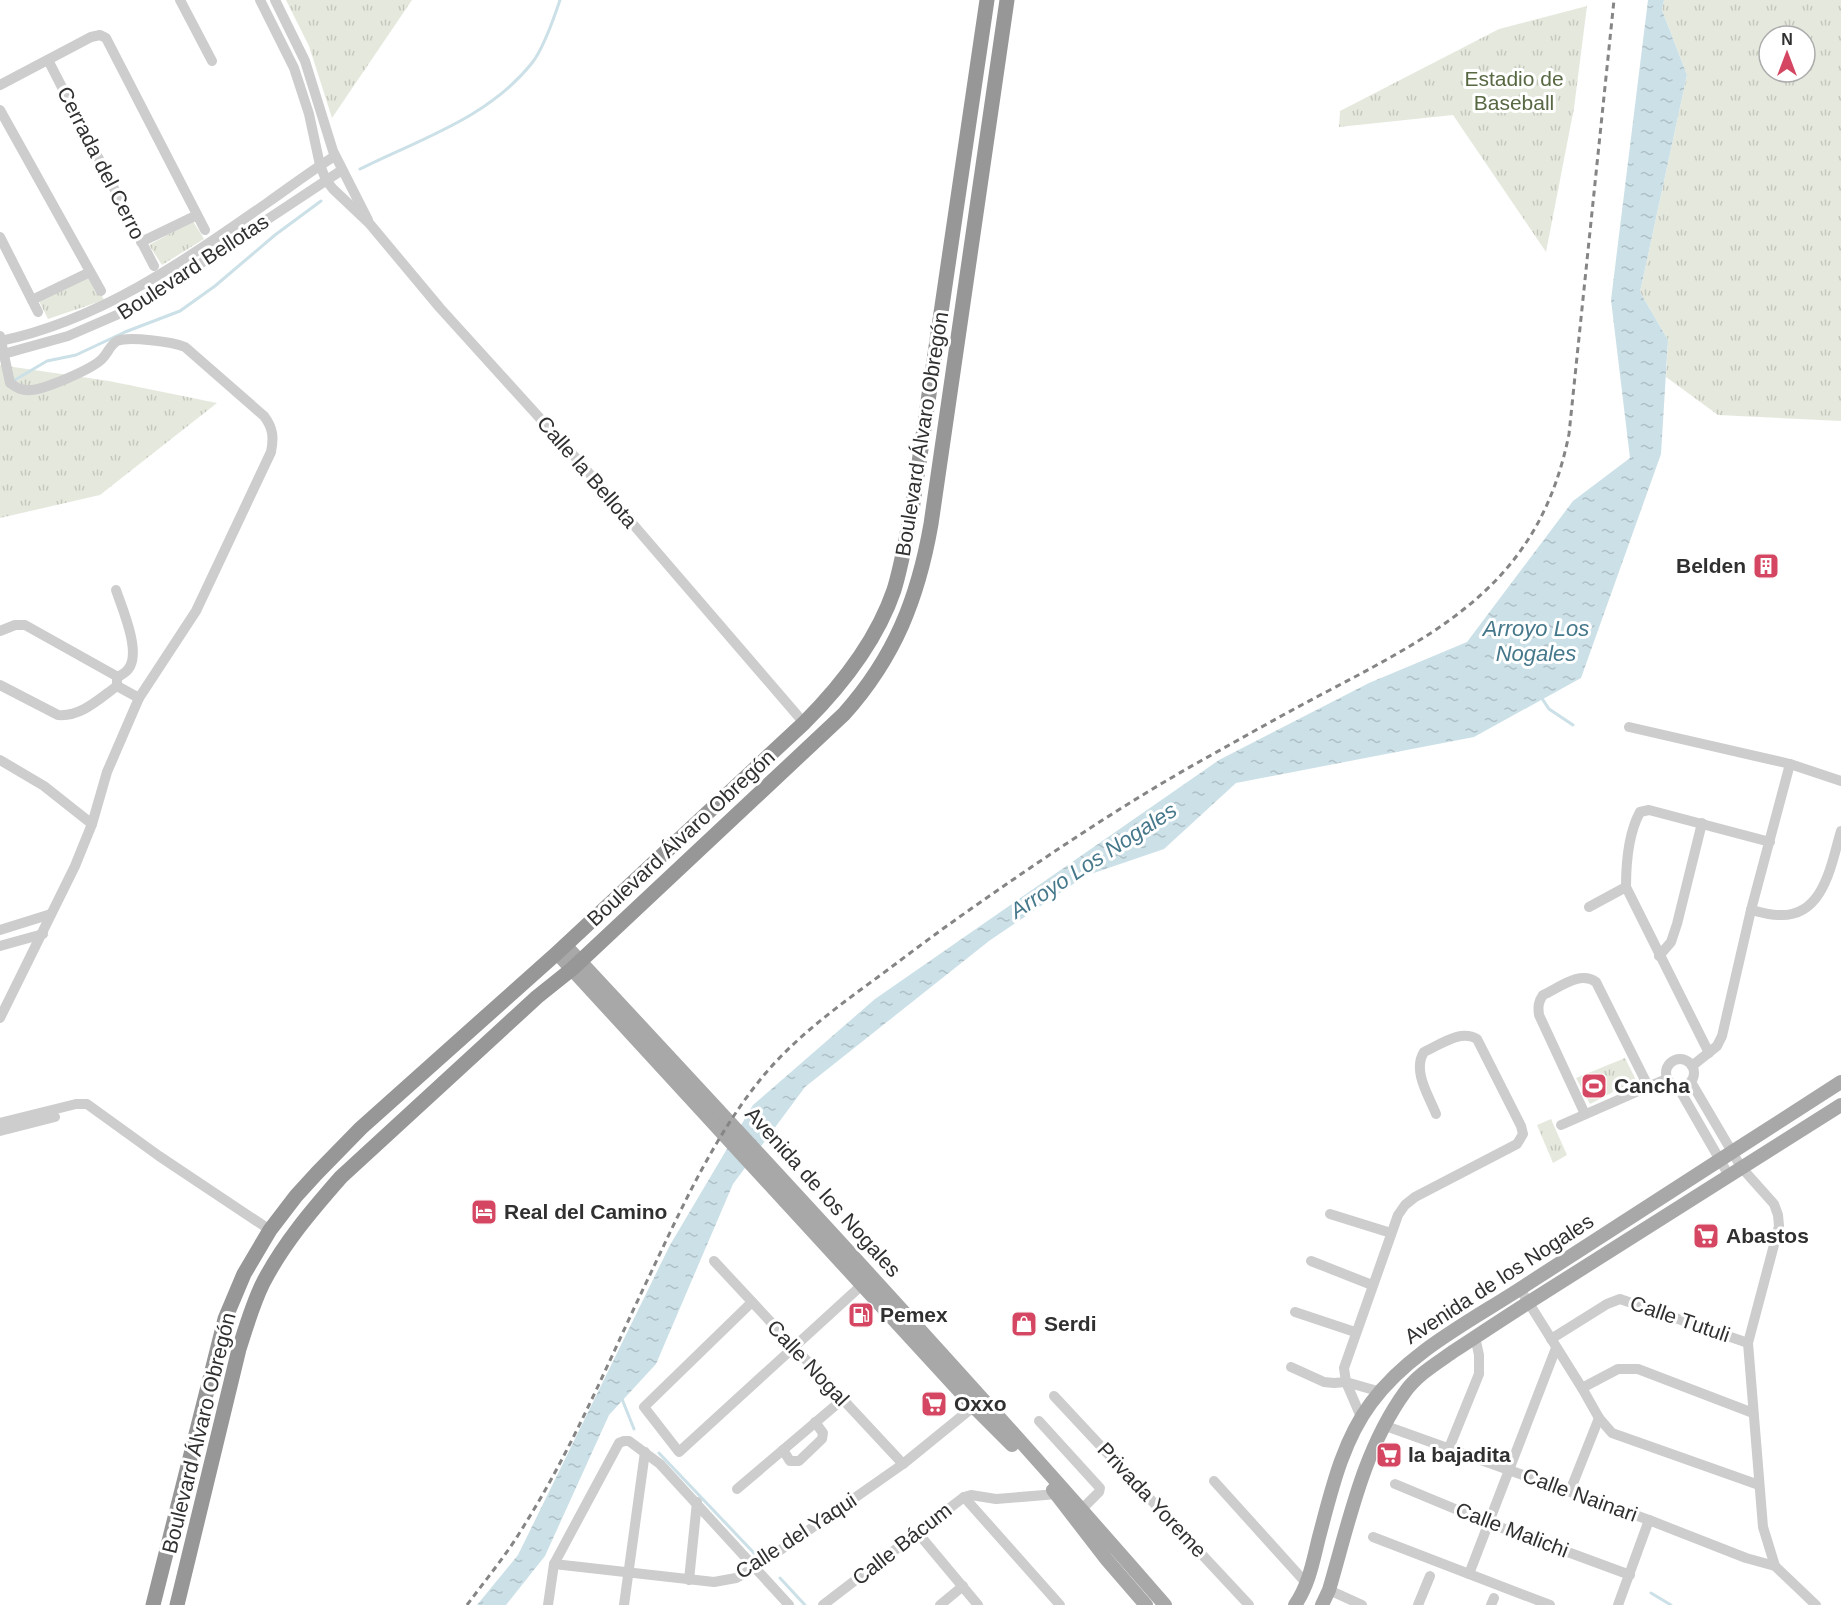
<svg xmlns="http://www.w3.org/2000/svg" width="1841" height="1605" font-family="Helvetica,sans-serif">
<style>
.grass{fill:url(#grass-tufts);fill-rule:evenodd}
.pitch{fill:#e5e9dd}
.water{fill:url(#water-ripples)}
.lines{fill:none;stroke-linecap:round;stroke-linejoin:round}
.stream{stroke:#cbe0e7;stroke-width:3}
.minor{stroke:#cdcdcd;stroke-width:10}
.major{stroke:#a8a8a8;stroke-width:14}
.highway{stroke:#979797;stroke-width:15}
.rail{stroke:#858585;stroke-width:3;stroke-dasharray:6 4.5;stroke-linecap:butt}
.labels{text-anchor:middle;stroke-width:6;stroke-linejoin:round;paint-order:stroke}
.park-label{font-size:21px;fill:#586842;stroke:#fff}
.street-label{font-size:21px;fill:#303030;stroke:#fff}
.poi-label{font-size:21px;font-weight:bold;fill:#303030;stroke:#fff;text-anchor:start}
.water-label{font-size:22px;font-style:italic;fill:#46788b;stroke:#fff}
</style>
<defs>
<pattern id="grass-tufts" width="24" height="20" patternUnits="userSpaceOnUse" patternTransform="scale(1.5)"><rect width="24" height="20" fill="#e5e9dd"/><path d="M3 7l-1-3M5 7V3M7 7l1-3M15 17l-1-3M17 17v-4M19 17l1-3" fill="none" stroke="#c5c8be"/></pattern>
<pattern id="water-ripples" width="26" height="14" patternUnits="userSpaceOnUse" patternTransform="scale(1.5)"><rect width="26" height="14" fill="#cbe0e7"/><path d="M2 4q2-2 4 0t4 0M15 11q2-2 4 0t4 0" fill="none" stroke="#afc0c6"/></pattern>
</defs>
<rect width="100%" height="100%" fill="#fff"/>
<g class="grass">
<path d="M286 0H412L332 118 309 46Z"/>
<path d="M1664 0H1841V421L1718 415 1666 377 1668 340 1640 292 1687 75 1662 10ZM1769 36H1805V72H1769Z"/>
<path d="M1587 6 1574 108 1546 252 1453 115 1339 127 1340 111 1499 29Z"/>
<path d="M193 221 204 239 162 265 149 245Z"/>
<path d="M92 275 104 300 48 319 39 301Z"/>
<path d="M0 365 109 381 217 403 100 495 0 518Z"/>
<path d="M1625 1058 1636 1080 1590 1104 1576 1078Z"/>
<path d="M1551 1119 1567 1155 1553 1163 1537 1125Z"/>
</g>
<path class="pitch" d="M186 228 193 239 165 255 159 244Z"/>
<path class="water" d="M1648 0H1664L1662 10 1687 75 1640 292 1668 340 1661 454 1581 678 1474 737 1236 783 1164 849 1085 876 989 941 805 1087 733 1184 656 1364 609 1415 545 1556 506 1605H477L518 1555 670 1245 753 1105 875 999 1219 760 1369 683 1467 642 1573 501 1630 458 1611 300Z"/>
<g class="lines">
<g class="stream">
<path d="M360 169C420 139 488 118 532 63 543 49 554 18 560 0"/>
<path d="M13 381 47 361 76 355 125 332 180 311 215 286 275 235 321 201"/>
<path d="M1541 697 1549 709 1573 725"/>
<path d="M622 1399 634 1429"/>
<path d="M659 1453 754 1553"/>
<path d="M780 1578 805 1605"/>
<path d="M1651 1593 1671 1605"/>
</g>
<g class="minor">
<path d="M180 0 212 61"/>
<path d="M260 0 294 68 309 114 320 165 326 180 333 189 369 223 440 308 576 458 804 723"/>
<path d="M275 0 305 61 333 151 368 220"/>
<path d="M48 60 154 266"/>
<path d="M0 85 91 37 100 35 106 38 205 230"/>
<path d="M0 110 101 291"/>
<path d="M0 237 38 312"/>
<path d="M141 242 197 215"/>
<path d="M32 300 90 272"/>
<path d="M0 336 10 383C17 388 22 391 31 390 46 389 92 369 102 359 108 353 110 345 117 341 129 336 173 342 185 347L264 416C273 428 274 437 271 452L196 611 139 698 107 772 92 824 75 866 0 1018"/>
<path d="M0 341C101 320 185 260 267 203 290 187 312 170 335 156"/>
<path d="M0 355 68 336 135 307 342 170"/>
<path d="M116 590C122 608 141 651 129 668 127 672 121 675 118 677"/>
<path d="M0 631 15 625H25L118 677"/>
<path d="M117 680V686L139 698"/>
<path d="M0 685 58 715C81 717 99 699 117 686"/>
<path d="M1629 727 1790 764 1841 781"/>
<path d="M0 760 44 786 92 824"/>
<path d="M1589 907 1626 887"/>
<path d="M1751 910C1759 912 1769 915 1778 915 1824 918 1831 864 1841 831"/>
<path d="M0 930 51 914"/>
<path d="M0 946 43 934"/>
<path d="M1659 956 1671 942 1677 924 1702 823"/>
<path d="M1709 1053 1626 887C1626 862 1628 834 1640 812L1649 810 1770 842"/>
<circle cx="1680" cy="1073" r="14"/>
<path d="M1692 1066 1717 1046 1722 1036 1751 910 1790 764"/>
<path d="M1691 1082 1741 1167 1774 1204 1778 1215 1779 1226 1748 1343 1763 1527 1775 1566 1816 1605"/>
<path d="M1678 1087 1728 1174"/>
<path d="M1585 1114 1539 1015C1538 1007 1538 1002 1543 995 1559 988 1580 970 1596 982L1648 1086"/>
<path d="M0 1123 76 1104H87L159 1156 270 1230"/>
<path d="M1561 1125 1666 1079"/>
<path d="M0 1131 55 1117"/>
<path d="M1330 1214 1391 1233"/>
<path d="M714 1261 903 1464"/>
<path d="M1311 1261 1372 1285"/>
<path d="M1520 1289 1582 1388 1599 1418 1612 1433 1759 1485"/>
<path d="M752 1302 644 1407 679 1452 863 1284"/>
<path d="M1295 1312 1355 1332"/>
<path d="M1551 1339 1607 1304 1620 1299 1748 1343"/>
<path d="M1291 1367 1324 1382 1334 1383 1346 1382 1381 1392"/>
<path d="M1582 1388 1618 1369H1638L1753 1413"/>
<path d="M1054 1396 1249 1605"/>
<path d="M1361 1417 1346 1382 1344 1368 1398 1215 1405 1205 1415 1197 1517 1144 1523 1134 1521 1126 1477 1039C1460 1029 1440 1045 1424 1052 1412 1071 1429 1096 1436 1114"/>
<path d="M1039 1421 1100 1488 1099 1492 1082 1509"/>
<path d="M1383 1425 1649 1520 1746 1558 1775 1566"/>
<path d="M1449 1448 1479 1374V1355L1475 1337"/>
<path d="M783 1450 790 1461H799L822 1439 823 1433 815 1422"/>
<path d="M1214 1481 1307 1584"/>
<path d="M1395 1484 1489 1523 1630 1575"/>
<path d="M737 1489 843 1399"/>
<path d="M1570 1491 1599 1418"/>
<path d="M964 1497 1060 1605"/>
<path d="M917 1532 978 1605"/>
<path d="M1373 1537 1550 1605"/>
<path d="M554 1564 714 1582 736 1578 756 1567 903 1464 978 1403"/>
<path d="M1469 1574 1556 1348"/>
<path d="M689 1580 697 1502"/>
<path d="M1329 1590 1362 1605"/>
<path d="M548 1605 554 1564 619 1443 624 1441H629L660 1464 789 1605"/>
<path d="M624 1605 645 1452"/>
<path d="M823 1605 964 1497 971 1495 996 1499 1057 1494"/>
<path d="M940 1605 963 1586"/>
<path d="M1418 1605 1430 1576"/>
<path d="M1491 1605 1494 1598"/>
<path d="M1618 1605 1649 1520"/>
</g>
<g class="major">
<path d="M565 945C768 1163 970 1381 1165 1605"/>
<path d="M557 953 974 1407 1012 1445"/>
<path d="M1053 1490 1107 1560 1146 1605"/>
<path d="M1295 1605C1309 1585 1313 1561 1319 1537 1331 1492 1342 1442 1371 1403 1410 1350 1475 1319 1529 1283 1632 1216 1737 1149 1841 1082"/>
<path d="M1322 1605 1329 1590C1349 1522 1363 1450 1405 1392 1417 1375 1437 1363 1454 1351 1480 1334 1507 1316 1534 1299 1636 1234 1738 1169 1841 1105"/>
</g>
<g class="highway">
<path d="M153 1605 225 1319 244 1274 270 1230 296 1196 317 1173 361 1128 557 953 804 723C841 686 877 640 894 590 902 564 906 537 912 510L987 0"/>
<path d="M177 1605 239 1349C246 1327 253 1303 263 1283 283 1244 312 1210 341 1177L537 997 572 969 844 714C895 657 918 598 931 524L1007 0"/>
</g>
<path class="rail" d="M467 1605C487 1578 508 1553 525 1524 572 1449 607 1365 645 1285 680 1212 712 1138 764 1075 797 1036 837 1007 878 977 905 957 931 937 958 918 1036 863 1114 810 1197 763 1240 739 1284 714 1328 691 1448 628 1540 579 1569 434L1614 0"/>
</g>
<defs>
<g id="building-square" transform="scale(1.35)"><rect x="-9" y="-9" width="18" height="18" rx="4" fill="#d44661" stroke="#fff"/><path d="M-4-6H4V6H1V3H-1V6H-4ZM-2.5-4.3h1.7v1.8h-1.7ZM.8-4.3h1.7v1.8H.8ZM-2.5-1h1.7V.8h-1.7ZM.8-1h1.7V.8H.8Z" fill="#fff"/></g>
<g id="stadium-square" transform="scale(1.35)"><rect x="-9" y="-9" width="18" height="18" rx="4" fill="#d44661" stroke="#fff"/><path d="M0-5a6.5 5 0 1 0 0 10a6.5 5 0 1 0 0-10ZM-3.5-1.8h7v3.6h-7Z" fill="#fff"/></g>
<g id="hotel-square" transform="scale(1.35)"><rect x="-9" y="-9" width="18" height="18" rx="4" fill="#d44661" stroke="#fff"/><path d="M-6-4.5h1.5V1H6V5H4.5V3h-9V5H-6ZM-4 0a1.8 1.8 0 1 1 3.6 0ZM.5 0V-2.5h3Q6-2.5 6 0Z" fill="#fff"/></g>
<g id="supermarket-square" transform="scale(1.35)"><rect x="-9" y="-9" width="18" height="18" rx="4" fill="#d44661" stroke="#fff"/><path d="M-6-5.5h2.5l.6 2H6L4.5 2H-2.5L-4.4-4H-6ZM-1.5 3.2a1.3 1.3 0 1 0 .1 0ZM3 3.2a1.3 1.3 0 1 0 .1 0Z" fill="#fff"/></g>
<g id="fuel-square" transform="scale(1.35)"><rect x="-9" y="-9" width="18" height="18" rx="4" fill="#d44661" stroke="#fff"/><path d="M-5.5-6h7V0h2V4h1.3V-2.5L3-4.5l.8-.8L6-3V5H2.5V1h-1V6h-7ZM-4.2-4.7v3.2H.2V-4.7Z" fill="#fff"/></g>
<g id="shop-square" transform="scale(1.35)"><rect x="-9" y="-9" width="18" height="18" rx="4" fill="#d44661" stroke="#fff"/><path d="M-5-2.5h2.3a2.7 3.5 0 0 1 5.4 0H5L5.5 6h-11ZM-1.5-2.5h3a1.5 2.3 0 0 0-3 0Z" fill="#fff"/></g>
</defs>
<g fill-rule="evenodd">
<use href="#building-square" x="1766" y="566"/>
<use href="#stadium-square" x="1594" y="1086"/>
<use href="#hotel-square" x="484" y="1212"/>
<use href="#supermarket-square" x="1706" y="1236"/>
<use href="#fuel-square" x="861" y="1315"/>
<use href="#shop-square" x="1024" y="1324"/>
<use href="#supermarket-square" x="934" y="1404"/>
<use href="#supermarket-square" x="1389" y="1455"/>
</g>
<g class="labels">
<g class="park-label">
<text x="1514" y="86">Estadio de<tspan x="1514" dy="24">Baseball</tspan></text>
</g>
<g class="street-label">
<text transform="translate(101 163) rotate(63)" y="7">Cerrada del Cerro</text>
<text transform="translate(193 267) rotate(-33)" y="7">Boulevard Bellotas</text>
<text transform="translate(922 434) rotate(-81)" y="7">Boulevard Álvaro Obregón</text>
<text transform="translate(587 472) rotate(49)" y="7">Calle la Bellota</text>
<text transform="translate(681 838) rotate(-43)" y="7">Boulevard Álvaro Obregón</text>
<text transform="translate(823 1192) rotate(48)" y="7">Avenida de los Nogales</text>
<text transform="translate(1499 1279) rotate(-33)" y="7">Avenida de los Nogales</text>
<text transform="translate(1680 1319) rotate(19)" y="7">Calle Tutuli</text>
<text transform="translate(808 1363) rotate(47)" y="7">Calle Nogal</text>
<text transform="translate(199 1433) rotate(-76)" y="7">Boulevard Álvaro Obregón</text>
<text transform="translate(1580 1495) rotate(20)" y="7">Calle Nainari</text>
<text transform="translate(1152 1500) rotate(47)" y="7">Privada Yoreme</text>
<text transform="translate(1512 1530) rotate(21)" y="7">Calle Malichi</text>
<text transform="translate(796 1536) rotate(-33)" y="7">Calle del Yaqui</text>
<text transform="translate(902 1544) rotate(-38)" y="7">Calle Bácum</text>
</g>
<g class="poi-label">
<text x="1746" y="573" text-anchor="end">Belden</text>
<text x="1614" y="1093">Cancha</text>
<text x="504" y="1219">Real del Camino</text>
<text x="1726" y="1243">Abastos</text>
<text x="880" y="1322">Pemex</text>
<text x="1044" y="1331">Serdi</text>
<text x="954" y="1411">Oxxo</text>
<text x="1408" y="1462">la bajadita</text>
</g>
<g class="water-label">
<text x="1536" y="636">Arroyo Los<tspan x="1536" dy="25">Nogales</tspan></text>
<text transform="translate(1093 860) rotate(-33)" y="8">Arroyo Los Nogales</text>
</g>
</g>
<g transform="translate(1787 54)"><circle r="28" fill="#ffffff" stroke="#acacac" stroke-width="1.5"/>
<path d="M0-4.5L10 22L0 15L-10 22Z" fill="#d44661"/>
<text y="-9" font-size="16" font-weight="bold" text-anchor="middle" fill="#303030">N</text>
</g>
</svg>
